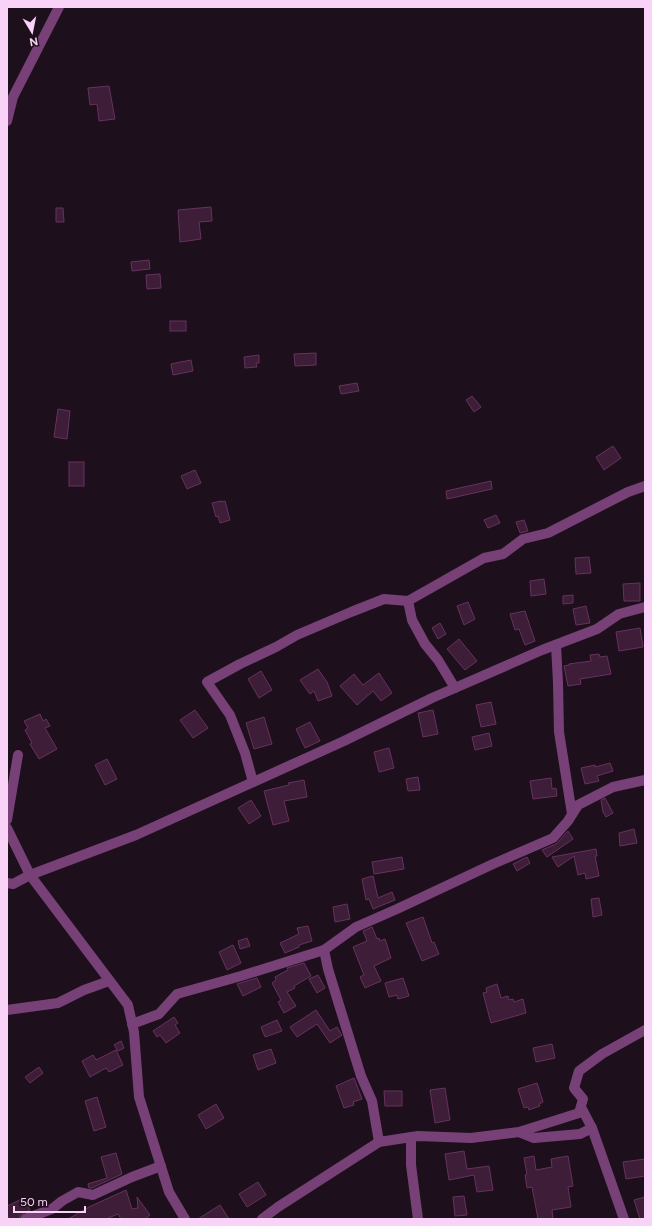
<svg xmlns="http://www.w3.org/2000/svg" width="652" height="1226" font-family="Figtree,sans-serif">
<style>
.building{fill:#3d1d38;stroke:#66325e}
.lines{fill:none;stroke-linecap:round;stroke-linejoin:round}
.minor{stroke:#774077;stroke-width:10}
</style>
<rect width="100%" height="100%" fill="#1e0f1c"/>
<g class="building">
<path d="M109 86 115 119 99 121 97 104 90 105 88 88Z"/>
<path d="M211 207 212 221 199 222 201 239 180 242 178 210Z"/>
<path d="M56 208H63L64 222H56Z"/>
<path d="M149 260 150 269 132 271 131 262Z"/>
<path d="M160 274 161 288 147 289 146 275Z"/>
<rect x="170" y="321" width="16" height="10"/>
<path d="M316 353V365L295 366 294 354Z"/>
<path d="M259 355V363H256L257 367 245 368 244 357Z"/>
<path d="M191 360 193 371 173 375 171 364Z"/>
<path d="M357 383 359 391 341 394 339 386Z"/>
<path d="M472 396 481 407 474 412 466 400Z"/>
<path d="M58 409 70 411 67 439 54 437Z"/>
<path d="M613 446 621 458 604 470 596 457Z"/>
<rect x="69" y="462" width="15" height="24"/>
<path d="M195 470 201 483 187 489 181 476Z"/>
<path d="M491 481 492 489 447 499 446 491Z"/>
<path d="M221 501V502L225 501 230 520 220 523 218 516 216 517 212 503Z"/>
<path d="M496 515 500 523 488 528 484 520Z"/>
<path d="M524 520 528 531 520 533 516 522Z"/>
<path d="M589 557 591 573 576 574 575 558Z"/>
<path d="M544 579 546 594 531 596 530 581Z"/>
<path d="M640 583V601H624L623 584Z"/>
<path d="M573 595V603L563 604V596Z"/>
<path d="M468 602 475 619 464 625 457 606Z"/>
<path d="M586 606 590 623 576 625 573 609Z"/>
<path d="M525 611 535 641 525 645 519 629 515 630 510 614Z"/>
<path d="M440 623 446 634 438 639 432 628Z"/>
<path d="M640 628 643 647 619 651 616 632Z"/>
<path d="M459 639 477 661 465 670 447 649Z"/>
<path d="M599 654 600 657 607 656 611 674 580 679 581 684 568 686 564 666 569 665V664L591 661 590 655Z"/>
<path d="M318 669 327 682 332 696 318 701 314 691 310 694 300 680Z"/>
<path d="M261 671 272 690 259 698 248 679Z"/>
<path d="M379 673 392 693 381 701 373 691 357 705 340 686 354 674 363 685Z"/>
<path d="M491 702 496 724 481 727 476 705Z"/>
<path d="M195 710 208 728 193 738 180 720Z"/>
<path d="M433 710 438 734 423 737 418 713Z"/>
<path d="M40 714 43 721 46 719 50 726 45 728 57 749 39 759 30 744 32 743 25 730 28 728 24 721Z"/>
<path d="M264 717 272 744 254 749 246 723Z"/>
<path d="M310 722 320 741 305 748 296 729Z"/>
<path d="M489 733 492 746 475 750 472 737Z"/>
<path d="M389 748 394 768 379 772 374 752Z"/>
<path d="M107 759 117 779 105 785 95 765Z"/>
<path d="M610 763 613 771 597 776 599 781 585 784 581 768 595 765V767Z"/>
<path d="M418 777 420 790 408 791 406 779Z"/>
<path d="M551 778 552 789 556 788 557 796 533 799 530 781Z"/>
<path d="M304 780 307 797 284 801 289 821 273 825 264 791 289 785 288 783Z"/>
<path d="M605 798 613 813 606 817 603 812 601 800Z"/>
<path d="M251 800 261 816 249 824 238 808Z"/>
<path d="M634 829 637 843 620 846 619 833Z"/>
<path d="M568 831 573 839 547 857 542 850 556 844Z"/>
<path d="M596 849 597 856H595L599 876 586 879 585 873 578 875 574 856 558 867 552 857Z"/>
<path d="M402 857 404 869 374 874 372 862Z"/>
<path d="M527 857 530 863 517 871 513 864Z"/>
<path d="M373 876 378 898 392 892 395 900 373 909 369 899 366 900 362 879Z"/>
<path d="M599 898 602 915 593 917 591 899Z"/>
<path d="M347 904 350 919 335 922 333 907Z"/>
<path d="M423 917 432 943 434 942 439 954 422 961 406 923Z"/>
<path d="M308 926 312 941 299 945V947L285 953 280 943 299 934 297 928Z"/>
<path d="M372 927 377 939 379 938 380 941 385 939 391 958 374 966 381 981 365 988 360 977 364 975 353 947 367 941 363 931Z"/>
<path d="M247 938 250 946 240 949 238 941Z"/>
<path d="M233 945 241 963 227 970 219 952Z"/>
<path d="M304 963 311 976 294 986 295 988 287 992 296 1006 284 1013 278 1002 281 1000 272 983 276 980 275 977 288 970 287 968Z"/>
<path d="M318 975 325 988 317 993 309 979Z"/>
<path d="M257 978 261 987 243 996 237 984Z"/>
<path d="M403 978 409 996 398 999 397 995 389 997 385 983Z"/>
<path d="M497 984 501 998 508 996 509 1000 513 999 514 1002 523 999 526 1013 491 1023 483 993 487 992 486 988Z"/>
<path d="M316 1010 330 1031 337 1027 341 1034 342 1035 330 1043 317 1024 297 1037 290 1027Z"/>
<path d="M174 1017 178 1023 175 1025 180 1033 166 1043 160 1035 157 1037 153 1031Z"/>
<path d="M277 1020 282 1031 265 1037 261 1027Z"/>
<path d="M121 1041 124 1048 118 1051 114 1045Z"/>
<path d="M552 1044 555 1058 536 1062 533 1048Z"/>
<path d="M271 1049 276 1063 258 1070 253 1055Z"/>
<path d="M116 1050 123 1065 109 1072 106 1068 90 1077 82 1061 93 1055 96 1060Z"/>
<path d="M39 1067 43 1073 30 1083 25 1077Z"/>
<path d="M354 1078 362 1099 353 1102 354 1105 344 1108 336 1086Z"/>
<path d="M537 1083 543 1102 539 1104 540 1106 529 1110 528 1107 524 1108 518 1089Z"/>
<path d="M445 1088 450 1120 435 1123 430 1090Z"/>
<path d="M384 1091H402V1106H385Z"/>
<path d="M97 1097 106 1127 94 1131 85 1101Z"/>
<path d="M216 1104 224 1118 206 1129 198 1115Z"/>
<path d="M464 1151 467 1169 489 1166 493 1190 477 1192 474 1175 449 1180 445 1154Z"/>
<path d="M116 1153 122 1174 92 1188H89L88 1184 107 1178 101 1157Z"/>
<path d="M534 1156 536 1170 552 1167 551 1159 568 1156 573 1186 568 1187 571 1207 552 1210 553 1219H538L532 1187 527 1188 525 1175 527 1174 524 1158Z"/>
<path d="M645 1159V1176L626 1179 623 1162Z"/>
<path d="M258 1182 266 1195 247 1207 239 1194Z"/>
<path d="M126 1190 132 1209 138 1208 137 1197 150 1215 145 1219H121L118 1214 106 1219H68L89 1207Z"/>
<path d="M464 1196 467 1215 455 1216 453 1197Z"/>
<path d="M645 1197V1219H640L634 1200Z"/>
<path d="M24 1198 30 1210 20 1215 19 1219H9L7 1215V1206Z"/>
<path d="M220 1205 229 1219H198Z"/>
</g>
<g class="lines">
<g class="minor">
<path d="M7 121 13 97 59 7"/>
<path d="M408 601 484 558 503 554 523 539 548 533 628 492 645 486"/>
<path d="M556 645 558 683 559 732 572 814"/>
<path d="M253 782 245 753 230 715 207 682 240 664 276 647 297 635 351 612 384 599 408 601 412 620 425 644 438 660 455 688"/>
<path d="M7 820 18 755"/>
<path d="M7 828 30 875 128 1005 134 1032 139 1097 169 1192 185 1219"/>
<path d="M7 883 13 884 30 875 136 835 344 741 432 698 542 650 597 629 619 614 645 607"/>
<path d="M7 1010 58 1003 84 990 109 981"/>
<path d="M132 1024 159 1014 177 994 241 976 324 950"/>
<path d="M581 1107 592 1128 624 1219"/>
<path d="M519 1132 534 1138 580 1134 592 1128"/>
<path d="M411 1137V1165L418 1219"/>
<path d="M379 1142 372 1101 361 1076 328 969 324 950 356 927 397 909 493 864 553 838 568 821 578 805 613 787 645 780"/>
<path d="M25 1219 52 1209 62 1201 78 1192 93 1195 132 1177 161 1166"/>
<path d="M262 1219 278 1207 379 1142 418 1136 471 1138 519 1132 579 1113 583 1099 574 1088 579 1071 602 1054 645 1030"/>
</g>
</g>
<rect width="652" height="1226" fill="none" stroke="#f9d2f7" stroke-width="16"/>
<g transform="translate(32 32) rotate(170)" stroke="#1e0f1c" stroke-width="3" paint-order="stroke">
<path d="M0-3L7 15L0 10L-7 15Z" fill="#f9d2f7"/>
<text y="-6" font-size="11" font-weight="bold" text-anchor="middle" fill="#f9d2f7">N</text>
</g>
<path d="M14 1206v6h71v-6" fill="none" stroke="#f9d2f7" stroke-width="2"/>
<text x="20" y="1206" font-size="12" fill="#f9d2f7" stroke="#1e0f1c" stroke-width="3" paint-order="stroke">50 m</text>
</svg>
